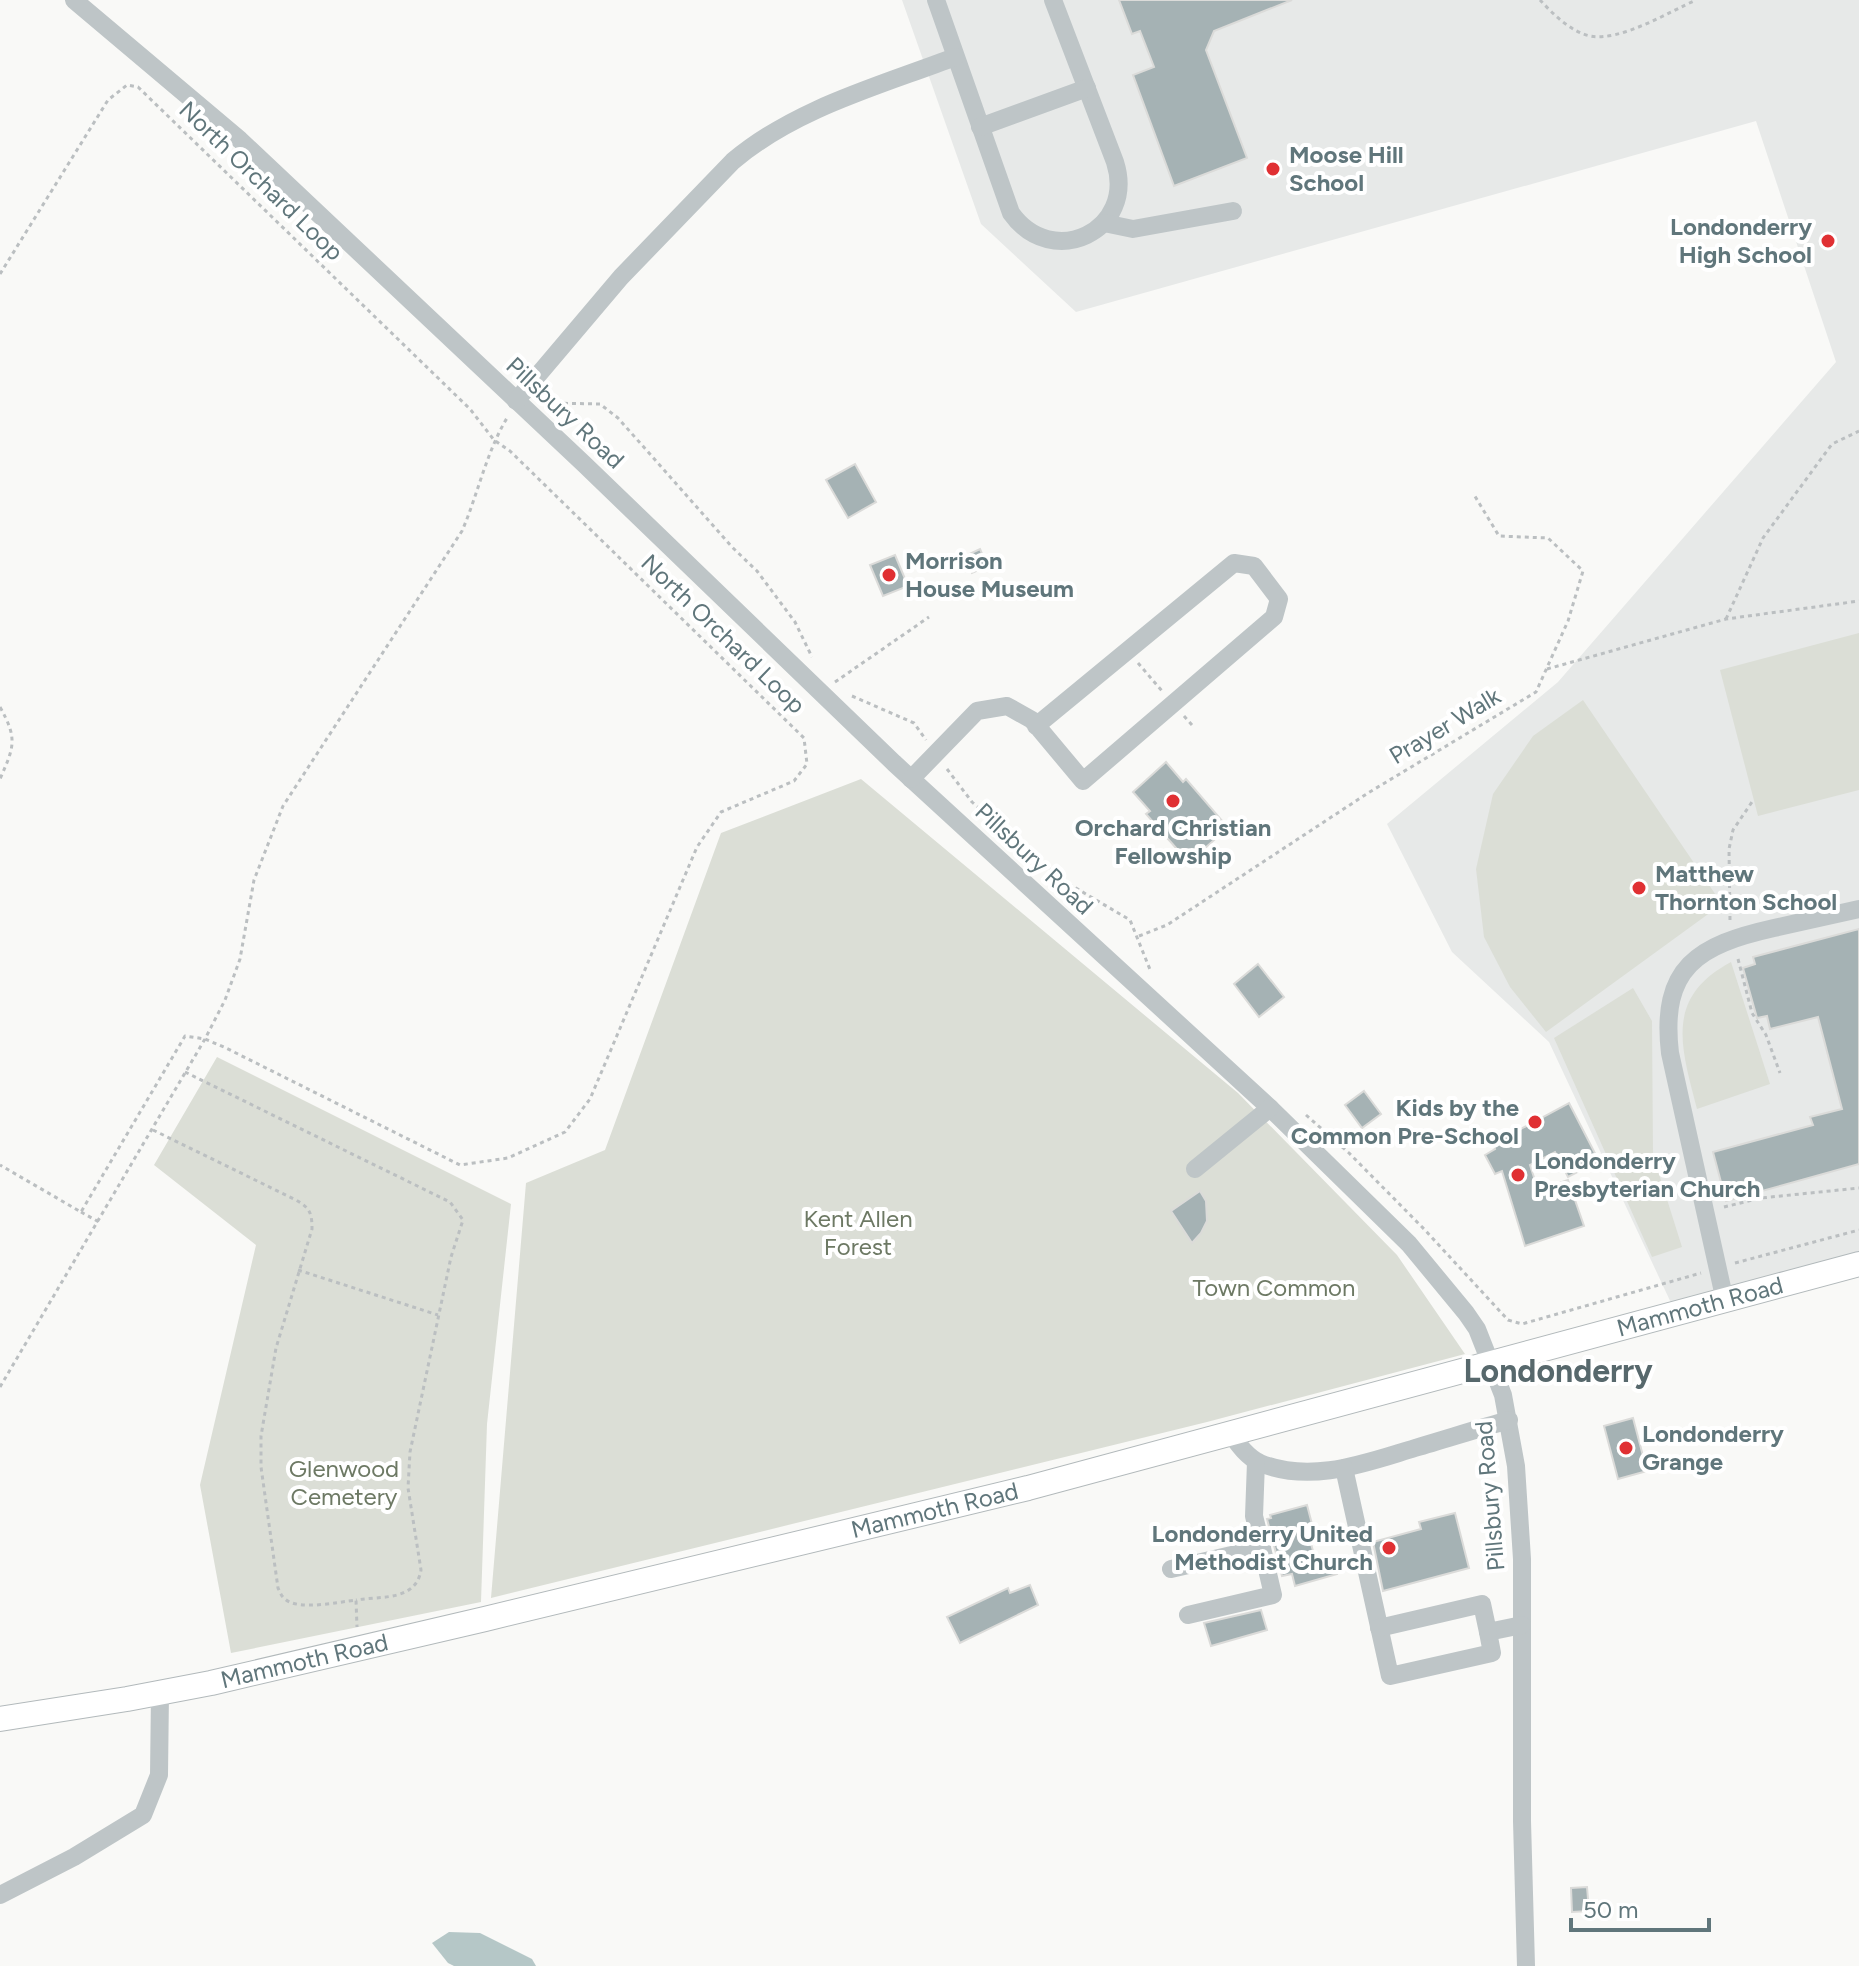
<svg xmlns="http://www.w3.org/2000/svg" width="1859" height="1966" font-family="Figtree,sans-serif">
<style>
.built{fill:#e7e9e8}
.green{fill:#dbded6}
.water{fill:#b5c7c7}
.building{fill:#a5b2b4;stroke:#dbdbd9;stroke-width:2}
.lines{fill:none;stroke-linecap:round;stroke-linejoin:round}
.major-casing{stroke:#b2b9bb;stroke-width:26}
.path{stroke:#bbbfc1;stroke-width:3;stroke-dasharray:4 4;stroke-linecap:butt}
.minor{stroke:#bec5c7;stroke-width:18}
.major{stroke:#fff;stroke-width:24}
.poi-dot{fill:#e03033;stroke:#fff;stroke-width:3}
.labels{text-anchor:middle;stroke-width:8;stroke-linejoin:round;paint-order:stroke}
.poi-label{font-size:24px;font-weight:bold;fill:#60767b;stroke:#fff;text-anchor:start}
.street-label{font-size:24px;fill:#60767b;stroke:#fff}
.park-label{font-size:24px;fill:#6d7964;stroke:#fff}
.district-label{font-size:32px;font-weight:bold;fill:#57686c;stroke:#fff}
</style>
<rect width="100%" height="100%" fill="#f9f9f7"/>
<path class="built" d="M902 0H1859V1255L1672 1305 1549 1042 1452 952 1387 824 1558 682 1836 362 1756 121 1076 312 981 224Z"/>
<g class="green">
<path d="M1859 633V790L1758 816 1720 670Z"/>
<path d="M1583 700 1722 904 1546 1032 1510 987 1484 937 1476 869 1493 794 1533 736Z"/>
<path d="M861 779 1238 1093 1397 1255 1465 1354 1207 1422 491 1598 526 1183 605 1150 721 833Z"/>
<path d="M1731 962 1770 1084 1697 1109C1681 1047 1664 998 1731 962Z"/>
<path d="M1633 988 1652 1021 1653 1155 1682 1247 1652 1257 1554 1038Z"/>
<path d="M217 1057 511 1204 487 1424 481 1602 231 1653 200 1485 256 1245 154 1165Z"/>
</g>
<path class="water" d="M449 1932 480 1933 532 1959 536 1966H454L448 1963 432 1943Z"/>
<g class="building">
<path d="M1119 0H1292L1214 31 1206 50 1247 158 1174 186 1133 75 1154 67 1140 31 1132 34Z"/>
<path d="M855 464 876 502 848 518 826 480Z"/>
<path d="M980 549 987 566 972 573 965 556Z"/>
<path d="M895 555 908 586 883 596 870 565Z"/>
<path d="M1166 762 1183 782 1186 779 1224 823 1217 828 1222 833 1195 857 1190 852 1184 857 1146 814 1150 811 1133 792Z"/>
<path d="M1859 929V1164L1726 1201 1713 1152 1813 1125 1810 1117 1842 1109 1818 1017 1770 1029 1767 1016 1757 1018 1743 968 1755 964 1753 957Z"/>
<path d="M1258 964 1284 997 1259 1017 1234 984Z"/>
<path d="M1364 1091 1381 1114 1362 1128 1345 1105Z"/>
<path d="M1569 1103 1599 1161 1568 1177 1555 1152 1530 1165 1538 1190 1568 1180 1584 1226 1525 1246 1502 1171 1495 1174 1485 1155 1495 1149 1493 1144Z"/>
<path d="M1200 1191 1206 1201 1207 1221 1201 1233 1192 1243 1171 1211Z"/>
<path d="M1633 1418 1647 1471 1618 1479 1604 1426Z"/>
<path d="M1307 1505 1313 1528 1307 1529 1316 1562 1333 1557 1337 1574 1295 1586 1292 1574 1282 1576 1267 1519 1271 1518 1270 1515Z"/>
<path d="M1455 1513 1469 1568 1383 1591 1373 1542 1421 1529 1419 1522Z"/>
<path d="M1030 1585 1038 1605 960 1643 947 1617 1008 1588 1010 1593Z"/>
<path d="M1261 1610 1267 1630 1211 1646 1204 1623Z"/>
<path d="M1587 1887 1589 1911 1572 1912 1571 1888Z"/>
</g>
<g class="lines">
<g class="major-casing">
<g id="major">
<path id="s1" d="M0 1719 127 1699 211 1683 485 1619 1028 1488 1859 1264"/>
</g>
</g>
<g class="path">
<path d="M1540 0C1553 14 1571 32 1590 36 1620 42 1669 12 1696 0"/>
<path d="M0 274 108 100 127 85 138 87 470 409 494 440 510 451 804 738 807 764 794 781 721 812 697 847 590 1099 565 1132 508 1158 460 1165 226 1048 205 1039 185 1036 81 1212 0 1165"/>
<path d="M548 403 600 404 618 418 732 547 757 571 795 622 812 657"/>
<path d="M1726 619 1763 538 1832 444 1859 431"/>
<path d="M1138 663 1162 691"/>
<path d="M1547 669 1726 619 1859 601"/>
<path d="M835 682 929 617"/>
<path d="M852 696 914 723 926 740"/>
<path d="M0 707C18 739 14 747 0 779"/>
<path d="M1184 716 1192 725"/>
<path d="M947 769 972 802 1012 838 1069 884 1130 920 1151 972"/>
<path d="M1730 920 1729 849 1733 830 1754 799"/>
<path d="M1139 936 1167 925 1368 793 1536 692 1568 621 1583 571 1548 538 1499 536 1473 493"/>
<path d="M1738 959 1752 1013 1766 1035 1780 1073"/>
<path d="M185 1072 450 1202 463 1220 451 1257 410 1452 408 1488 421 1570C416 1601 382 1596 356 1600"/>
<path d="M1306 1115 1349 1153 1424 1229 1508 1320 1522 1324 1701 1273"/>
<path d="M153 1130 296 1200C310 1208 312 1213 312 1229L276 1348 261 1436V1467L278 1588C280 1592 281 1596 285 1599 298 1611 339 1602 356 1600L357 1627"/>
<path d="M1724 1207 1761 1198 1859 1188"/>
<path d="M81 1212 99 1222"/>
<path d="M1735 1263 1859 1230"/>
<path d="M298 1270 438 1315"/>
<path d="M0 1387 205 1039 225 1000 240 959 254 880 283 806 462 531C478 494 486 453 507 418"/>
</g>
<g class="minor">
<path d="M74 0 240 140 584 464 894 763 1270 1108 1409 1244 1466 1313 1477 1329 1503 1395 1516 1466 1522 1559V1821L1526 1966"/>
<path d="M936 0 1011 213C1052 271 1137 231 1115 162L1053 0"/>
<path d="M980 127 1087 88"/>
<path d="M1104 223 1133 229 1233 211"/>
<path d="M516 401 621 277 733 161C796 108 879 86 955 57"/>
<path d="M911 779 977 711 1007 706 1032 720 1083 781 1274 617 1279 599 1254 566 1234 563 1036 726"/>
<path d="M1195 1169 1270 1108"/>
<path d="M1725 1301 1670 1053C1660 967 1698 945 1774 928 1802 922 1831 915 1859 909"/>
<path d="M1230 1433C1238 1444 1247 1457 1260 1463 1311 1484 1365 1463 1415 1448 1446 1439 1477 1429 1509 1420"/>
<path d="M1344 1468 1390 1676 1492 1653 1488 1632 1522 1625"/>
<path d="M1171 1569 1262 1548 1254 1516 1256 1462"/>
<path d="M1188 1615 1273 1595 1262 1548"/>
<path d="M1379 1628 1482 1604 1488 1632"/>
<path d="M0 1895 74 1857 143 1815 159 1775 160 1693"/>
</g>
<use href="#major" class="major"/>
</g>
<g class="poi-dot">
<circle cx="1273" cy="169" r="8"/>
<circle cx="1828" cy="241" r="8"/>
<circle cx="889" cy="575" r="8"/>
<circle cx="1173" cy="801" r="8"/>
<circle cx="1639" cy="888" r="8"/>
<circle cx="1535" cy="1122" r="8"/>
<circle cx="1518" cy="1175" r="8"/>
<circle cx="1626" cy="1448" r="8"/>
<circle cx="1389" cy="1548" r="8"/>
</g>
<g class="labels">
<g class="poi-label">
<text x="1289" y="163">Moose Hill<tspan x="1289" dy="28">School</tspan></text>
<text x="1812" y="235" text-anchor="end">Londonderry<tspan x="1812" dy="28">High School</tspan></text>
<text x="905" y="569">Morrison<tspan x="905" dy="28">House Museum</tspan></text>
<text x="1173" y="836" text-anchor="middle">Orchard Christian<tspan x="1173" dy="28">Fellowship</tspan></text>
<text x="1655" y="882">Matthew<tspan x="1655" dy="28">Thornton School</tspan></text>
<text x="1519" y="1116" text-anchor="end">Kids by the<tspan x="1519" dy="28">Common Pre-School</tspan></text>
<text x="1534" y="1169">Londonderry<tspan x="1534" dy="28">Presbyterian Church</tspan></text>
<text x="1642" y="1442">Londonderry<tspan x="1642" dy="28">Grange</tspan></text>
<text x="1373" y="1542" text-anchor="end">Londonderry United<tspan x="1373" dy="28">Methodist Church</tspan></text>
</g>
<g class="street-label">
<text transform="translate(261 181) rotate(44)" y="8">North Orchard Loop</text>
<text transform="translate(565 413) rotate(43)" y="8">Pillsbury Road</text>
<text transform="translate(723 634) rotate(44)" y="8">North Orchard Loop</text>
<text transform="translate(1445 726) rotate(-31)" y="8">Prayer Walk</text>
<text transform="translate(1034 859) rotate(43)" y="8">Pillsbury Road</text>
<text dy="8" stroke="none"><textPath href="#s1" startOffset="1750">Mammoth Road</textPath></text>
<text transform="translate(1490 1496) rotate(-95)" y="8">Pillsbury Road</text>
<text dy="8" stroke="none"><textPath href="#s1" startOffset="958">Mammoth Road</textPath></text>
<text dy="8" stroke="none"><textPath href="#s1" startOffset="310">Mammoth Road</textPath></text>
</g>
<g class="park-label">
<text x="858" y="1227">Kent Allen<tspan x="858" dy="28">Forest</tspan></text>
<text x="1274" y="1296">Town Common</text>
<text x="344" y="1477">Glenwood<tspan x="344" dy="28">Cemetery</tspan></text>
</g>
<g class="district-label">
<text x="1558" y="1382">Londonderry</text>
</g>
</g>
<path d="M1571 1918v12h138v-12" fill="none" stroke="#60767b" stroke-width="4"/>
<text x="1583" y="1918" font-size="24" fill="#60767b" stroke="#ffffff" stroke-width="6" paint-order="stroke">50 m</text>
</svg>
